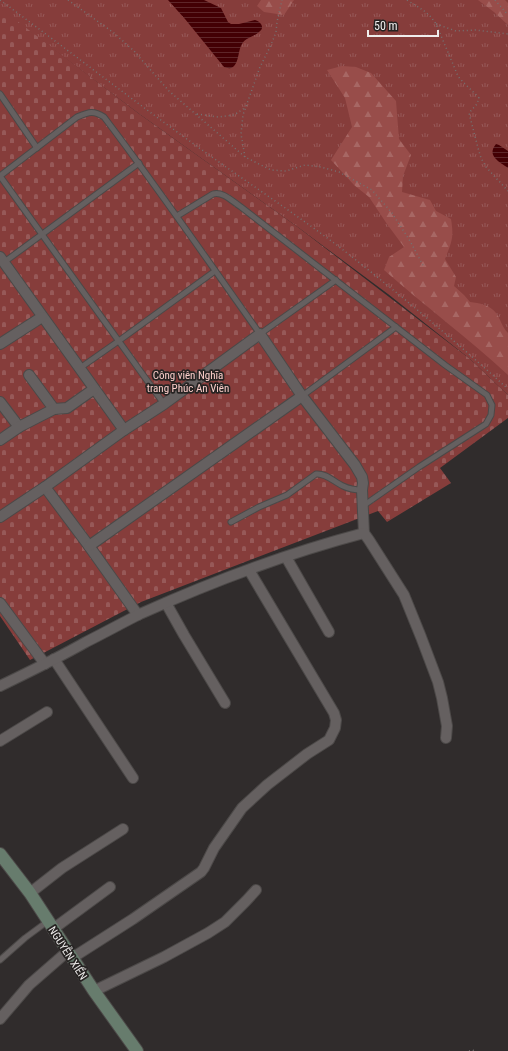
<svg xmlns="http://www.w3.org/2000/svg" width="508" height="1051" font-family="'Roboto Condensed',sans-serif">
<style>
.grass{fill:url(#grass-tufts)}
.forest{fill:url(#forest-firs)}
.cemetery{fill:url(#cemetery-stones)}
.water{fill:url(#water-rules)}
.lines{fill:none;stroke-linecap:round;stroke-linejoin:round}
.lane-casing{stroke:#4c4948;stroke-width:7}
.street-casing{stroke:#4c4948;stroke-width:12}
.secondary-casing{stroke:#4c4948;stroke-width:14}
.path{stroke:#757171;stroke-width:1.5;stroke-dasharray:1 3;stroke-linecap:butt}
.lane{stroke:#656060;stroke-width:5}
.street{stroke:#656060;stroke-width:10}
.secondary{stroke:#677c6d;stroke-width:12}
.labels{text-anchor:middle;stroke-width:3.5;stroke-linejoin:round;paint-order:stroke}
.park-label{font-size:11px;fill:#fcceca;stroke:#262322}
.street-label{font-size:11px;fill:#efedec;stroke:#262322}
</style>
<defs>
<pattern id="grass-tufts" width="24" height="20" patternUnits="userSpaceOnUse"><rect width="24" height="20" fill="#863d3b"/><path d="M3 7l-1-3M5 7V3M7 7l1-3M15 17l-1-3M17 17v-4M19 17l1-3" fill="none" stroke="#975958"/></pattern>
<pattern id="forest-firs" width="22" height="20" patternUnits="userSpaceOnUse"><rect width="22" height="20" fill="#984d4a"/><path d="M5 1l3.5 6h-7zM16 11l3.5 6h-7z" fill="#a76764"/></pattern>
<pattern id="cemetery-stones" width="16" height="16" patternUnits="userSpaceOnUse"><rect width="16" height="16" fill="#863d3b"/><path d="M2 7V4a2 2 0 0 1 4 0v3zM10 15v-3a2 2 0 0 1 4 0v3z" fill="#975958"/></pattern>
<pattern id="water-rules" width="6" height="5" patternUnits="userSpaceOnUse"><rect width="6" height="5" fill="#430004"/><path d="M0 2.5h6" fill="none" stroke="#5e2629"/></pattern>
</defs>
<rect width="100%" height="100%" fill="#302c2c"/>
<path class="grass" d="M0 0H508V395L470 359 388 294 299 228 138 113 0 9Z"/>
<g class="forest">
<path d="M261 0H294L284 15 264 12 257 6Z"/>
<path d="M478 0H505L508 3V25L494 12Z"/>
<path d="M342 66 356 67 371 73 396 101 399 139 411 155 403 176 402 192 430 200 436 211 451 219C454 237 452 242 445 259L456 277 454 286 464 295 470 302C479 303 490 305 496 313 501 320 502 327 508 333V375C468 338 425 306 384 270L389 257 404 247 387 224 369 197 354 185 331 160 352 127 345 98 327 70Z"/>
</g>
<path class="cemetery" d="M0 8 138 113 299 228 470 359 508 395V418L440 468 451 483 387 522 378 511 141 602 30 660 0 616Z"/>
<g class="water">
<path d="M168 0H204L221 8 228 22 231 24H239L255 20C260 21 265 27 260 31 255 37 246 37 242 44 238 50 239 63 233 67 230 69 227 68 224 67L185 19Z"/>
<path d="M496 144 499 145 508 151V168C500 162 486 156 496 144Z"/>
</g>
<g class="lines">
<g class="lane-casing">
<g id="lane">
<path d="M0 94 37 148"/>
<path d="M177 216 213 194C223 191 233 202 241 207L445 365 487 395 492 405 491 415 486 424 419 467 363 506"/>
<path d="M3 263 139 163"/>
<path d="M80 368 120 340 215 271"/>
<path d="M302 396 396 327"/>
<path d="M164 404 0 176 77 117C89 112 93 110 104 117 158 188 208 261 260 334L336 280"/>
<path d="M231 522 259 507 287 495 316 474C326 473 334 482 343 486 349 489 355 490 362 490"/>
<path d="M0 960 25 938 48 921"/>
</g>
</g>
<g class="street-casing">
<g id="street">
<path d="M0 257 124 430"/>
<path d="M0 344 42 317"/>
<path d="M29 375 54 409"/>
<path d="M0 402 19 427"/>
<path d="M0 440 19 427 54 409 67 408 94 389"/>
<path d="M45 487 89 546 138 615"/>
<path d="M0 517 45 487 124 430 164 404 260 334 302 396 355 465 362 477 363 483 362 490 364 533"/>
<path d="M89 546 302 396"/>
<path d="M286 557 329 632"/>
<path d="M0 603 45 664"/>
<path d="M166 603 184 635 225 703"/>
<path d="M54 659 133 778"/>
<path d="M0 686C29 672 58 658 86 642 104 633 122 623 140 614 211 582 288 553 364 533L369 540 404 595 421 637 438 682 442 698 447 726 446 738"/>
<path d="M0 741 47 712"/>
<path d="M30 893 62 868 123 829"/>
<path d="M53 929 110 887"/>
<path d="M72 958 133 919 201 872 204 868 214 848 242 808 267 785 307 754 329 740 335 728 336 720 334 713 249 570"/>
<path d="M94 991 164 957 208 933 225 922 246 901 256 890"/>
<path d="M0 1019 29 985 68 951"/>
</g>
</g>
<g class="secondary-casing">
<path id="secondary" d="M0 854 30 893 94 991 137 1051"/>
</g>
<g class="path">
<path d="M0 0C64 47 127 96 191 142 239 177 290 210 338 246 396 291 453 339 508 389"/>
<path d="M68 0 114 33 134 51 169 91 245 157 271 170 286 171 305 165 321 167 339 172 372 190 392 213 410 241 424 267"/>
<path d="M407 0C419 8 428 11 436 24L458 76C464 84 472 90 479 98L477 104 469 113 478 148 481 158 486 167 508 191"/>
<path d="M495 0 508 15"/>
<path d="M436 24 456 31 475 30 492 32 508 34"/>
<path d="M197 114 218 117 234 115 246 107"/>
<path d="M245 157 241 134 243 115 260 67 271 45 276 32 277 22 282 0"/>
<path d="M469 1051 472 1050 475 1051"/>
</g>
<use href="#lane" class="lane"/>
<use href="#street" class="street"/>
<use href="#secondary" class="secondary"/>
</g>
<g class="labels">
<g class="park-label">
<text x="188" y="379">Công viên Nghĩa<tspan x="188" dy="13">trang Phúc An Viên</tspan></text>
</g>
<g class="street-label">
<text transform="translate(68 953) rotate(57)" y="4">NGUYỄN XIỂN</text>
</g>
</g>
<path d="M368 30v6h70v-6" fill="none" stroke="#efedec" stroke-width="2"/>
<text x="374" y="30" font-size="12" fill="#efedec" stroke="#262322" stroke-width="3" paint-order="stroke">50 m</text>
</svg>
